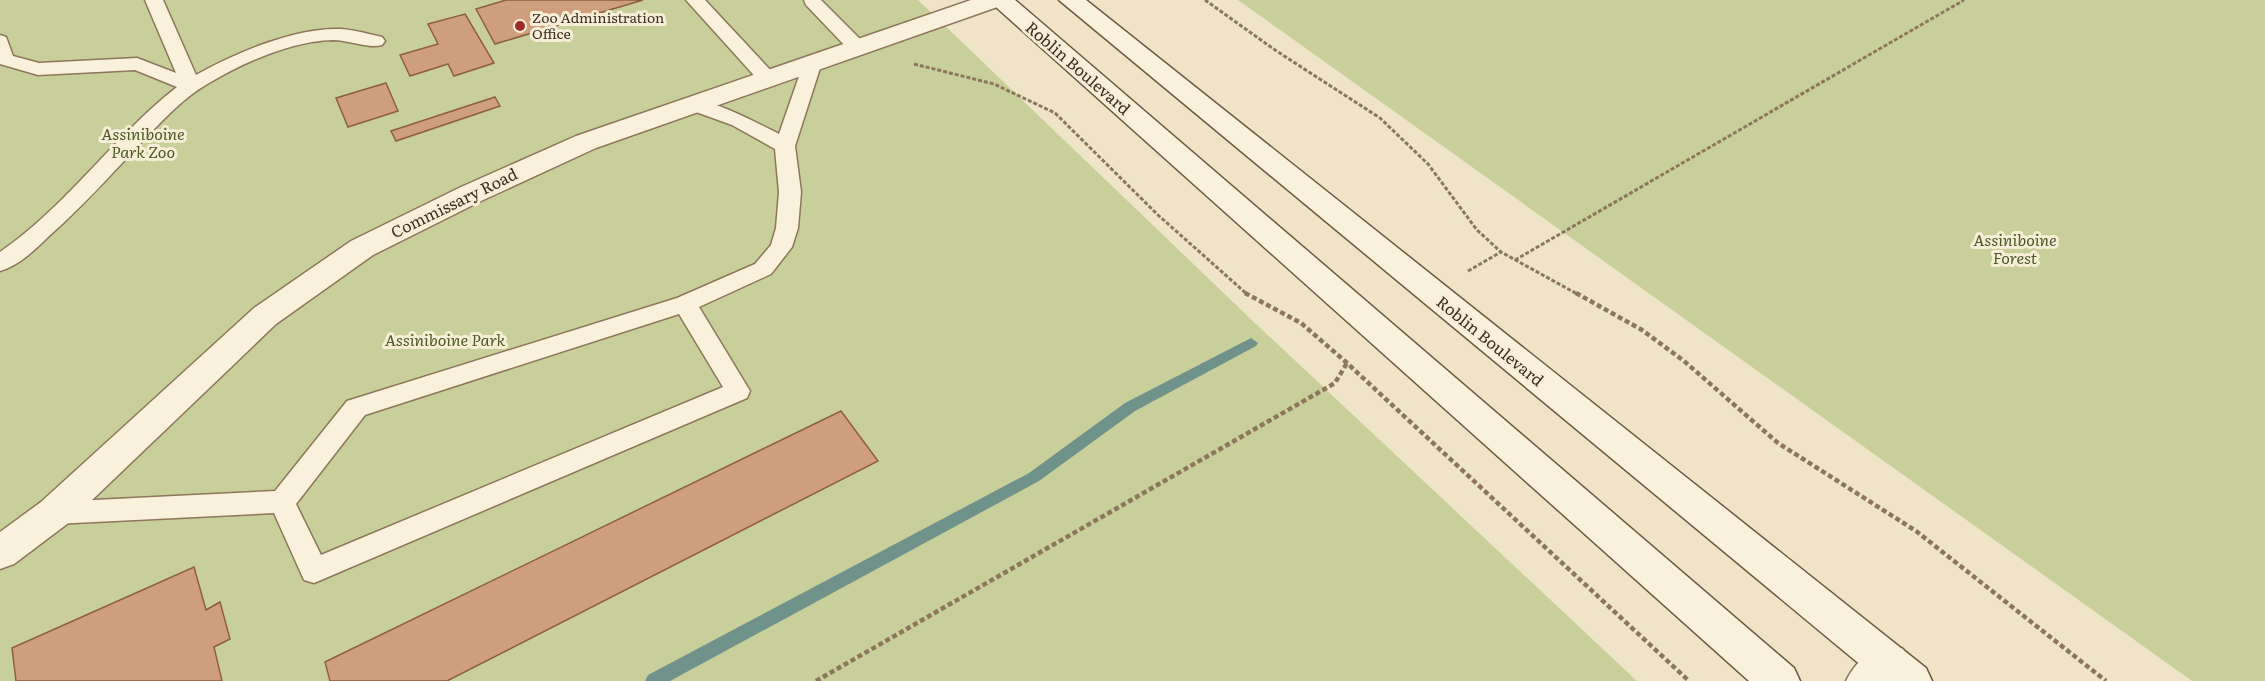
<svg xmlns="http://www.w3.org/2000/svg" width="2265" height="681" font-family="Literata,serif">
<style>
.green{fill:#c9cf9b}
.lines{fill:none;stroke-linecap:round;stroke-linejoin:round}
.stream{fill:#6f938a;fill-rule:evenodd}
.building{fill:#cf9f7d;stroke:#8d5f41;stroke-width:1.5}
.lane-casing{stroke:#8d765c;stroke-width:3}
.street-casing{stroke:#8d765c;stroke-width:3}
.secondary-casing{stroke:#6f573f;stroke-width:3}
.path-far1{stroke:#8d765c;stroke-width:3;stroke-dasharray:4 2;stroke-linecap:butt}
.path{stroke:#8d765c;stroke-width:4.5;stroke-dasharray:5 3;stroke-linecap:butt}
.lane{fill:#faf1dc;fill-rule:evenodd}
.street{fill:#faf1dc;fill-rule:evenodd}
.secondary{fill:#faf1dc;fill-rule:evenodd}
.poi-dot{fill:#9e2a2b;stroke:#f7eed8;stroke-width:2}
.labels{text-anchor:middle;stroke-width:6;stroke-linejoin:round;paint-order:stroke}
.far-poi-label{font-size:14px;fill:#3d2e20;stroke:#f7eed8;text-anchor:start}
.street-label{font-size:16px;fill:#3d2e20;stroke:#f7eed8}
.park-label{font-size:16px;font-style:italic;fill:#4d5a26;stroke:#f7eed8}
</style>
<rect width="100%" height="100%" fill="#f0e4c8"/>
<g class="green">
<path d="M0 0H918L1256 324 1637 681H0Z"/>
<path d="M1238 0H2265V681H2192Z"/>
</g>
<g class="lines">
<path class="stream" d="M1251 338 1258 343 1256 346 1135 411 1039 481 670 681H645L648 675 1029 473 1125 403Z"/>
</g>
<g class="building">
<path d="M506 0H643L495 44 476 9Z"/>
<path d="M465 14 494 63 454 76 448 64 410 76 400 55 438 44 428 24Z"/>
<path d="M386 83 398 111 348 127 336 98Z"/>
<path d="M495 97 500 106 396 141 391 131Z"/>
<path d="M841 411 878 461 447 681H330L325 662Z"/>
<path d="M194 567 206 610 220 602 230 639 214 647 222 681H16L12 648Z"/>
</g>
<g class="lines">
<g class="lane-casing">
<g id="lane">
<path d="M145 0H163L196 75C235 53 296 27 341 29 355 30 369 34 382 37L385 41 382 45C368 49 349 40 333 40 292 41 244 62 209 83 181 99 160 123 138 146 109 177 80 209 48 237 35 250 18 266 0 271V252C67 206 113 137 177 87L135 70 38 75 0 64V35L6 37 13 56 39 63 137 58 176 73Z"/>
<path d="M686 0H705L774 74 777 78 774 82H760Z"/>
<path d="M804 0H821L864 43 866 47 864 51H850L806 5Z"/>
<path d="M813 56 820 58 822 62 795 146 801 192 798 228 792 247 771 274 699 307 750 391 747 398 314 583 304 580 274 513 54 524 44 521 40 513 44 505 54 502 275 491 347 401 677 298 755 264 771 245 776 228 779 192 775 149 732 125 685 108 682 104 685 100C706 95 759 124 779 134L804 62 806 58ZM679 314 723 387 321 555 296 504 365 415Z"/>
</g>
</g>
<g class="street-casing">
<g id="street">
<path d="M971 0H1006L1003 5 596 148 481 201 373 255 276 324 67 524 14 564 0 569V532L41 502 254 308 351 241 461 187 576 136Z"/>
<path d="M1888 643 1903 649 1909 662 1903 675 1896 681H1846C1855 662 1869 651 1888 643Z"/>
</g>
</g>
<g class="secondary-casing">
<g id="secondary">
<path d="M988 0H1015L1794 668 1800 681H1749Z"/>
<path d="M1059 0H1086L1926 668 1932 681H1880Z"/>
</g>
</g>
<g class="path-far1">
<path d="M1205 0 1275 50 1380 118 1428 164 1477 230 1501 252 1579 295"/>
<path d="M914 64 994 84 1055 113 1158 215 1248 295"/>
<path d="M1515 260 1964 0"/>
<path d="M1468 271 1501 252"/>
</g>
<g class="path">
<path d="M1245 293 1301 323 1347 363 1689 681"/>
<path d="M1576 293 1642 330 1684 361 1778 443 1916 531 2106 681"/>
<path d="M816 681 1335 383 1347 363"/>
</g>
<use href="#lane" class="lane"/>
<use href="#street" class="street"/>
<use href="#secondary" class="secondary"/>
</g>
<circle class="poi-dot" cx="520" cy="26" r="6"/>
<g class="labels">
<g class="far-poi-label">
<text x="532" y="23">Zoo Administration<tspan x="532" dy="16">Office</tspan></text>
</g>
<g class="street-label">
<text transform="translate(1078 68) rotate(41)" y="6">Roblin Boulevard</text>
<text transform="translate(454 203) rotate(-26)" y="6">Commissary Road</text>
<text transform="translate(1490 341) rotate(39)" y="6">Roblin Boulevard</text>
</g>
<g class="park-label">
<text x="143" y="140">Assiniboine<tspan x="143" dy="18">Park Zoo</tspan></text>
<text x="2015" y="246">Assiniboine<tspan x="2015" dy="18">Forest</tspan></text>
<text x="445" y="346">Assiniboine Park</text>
</g>
</g>
</svg>
